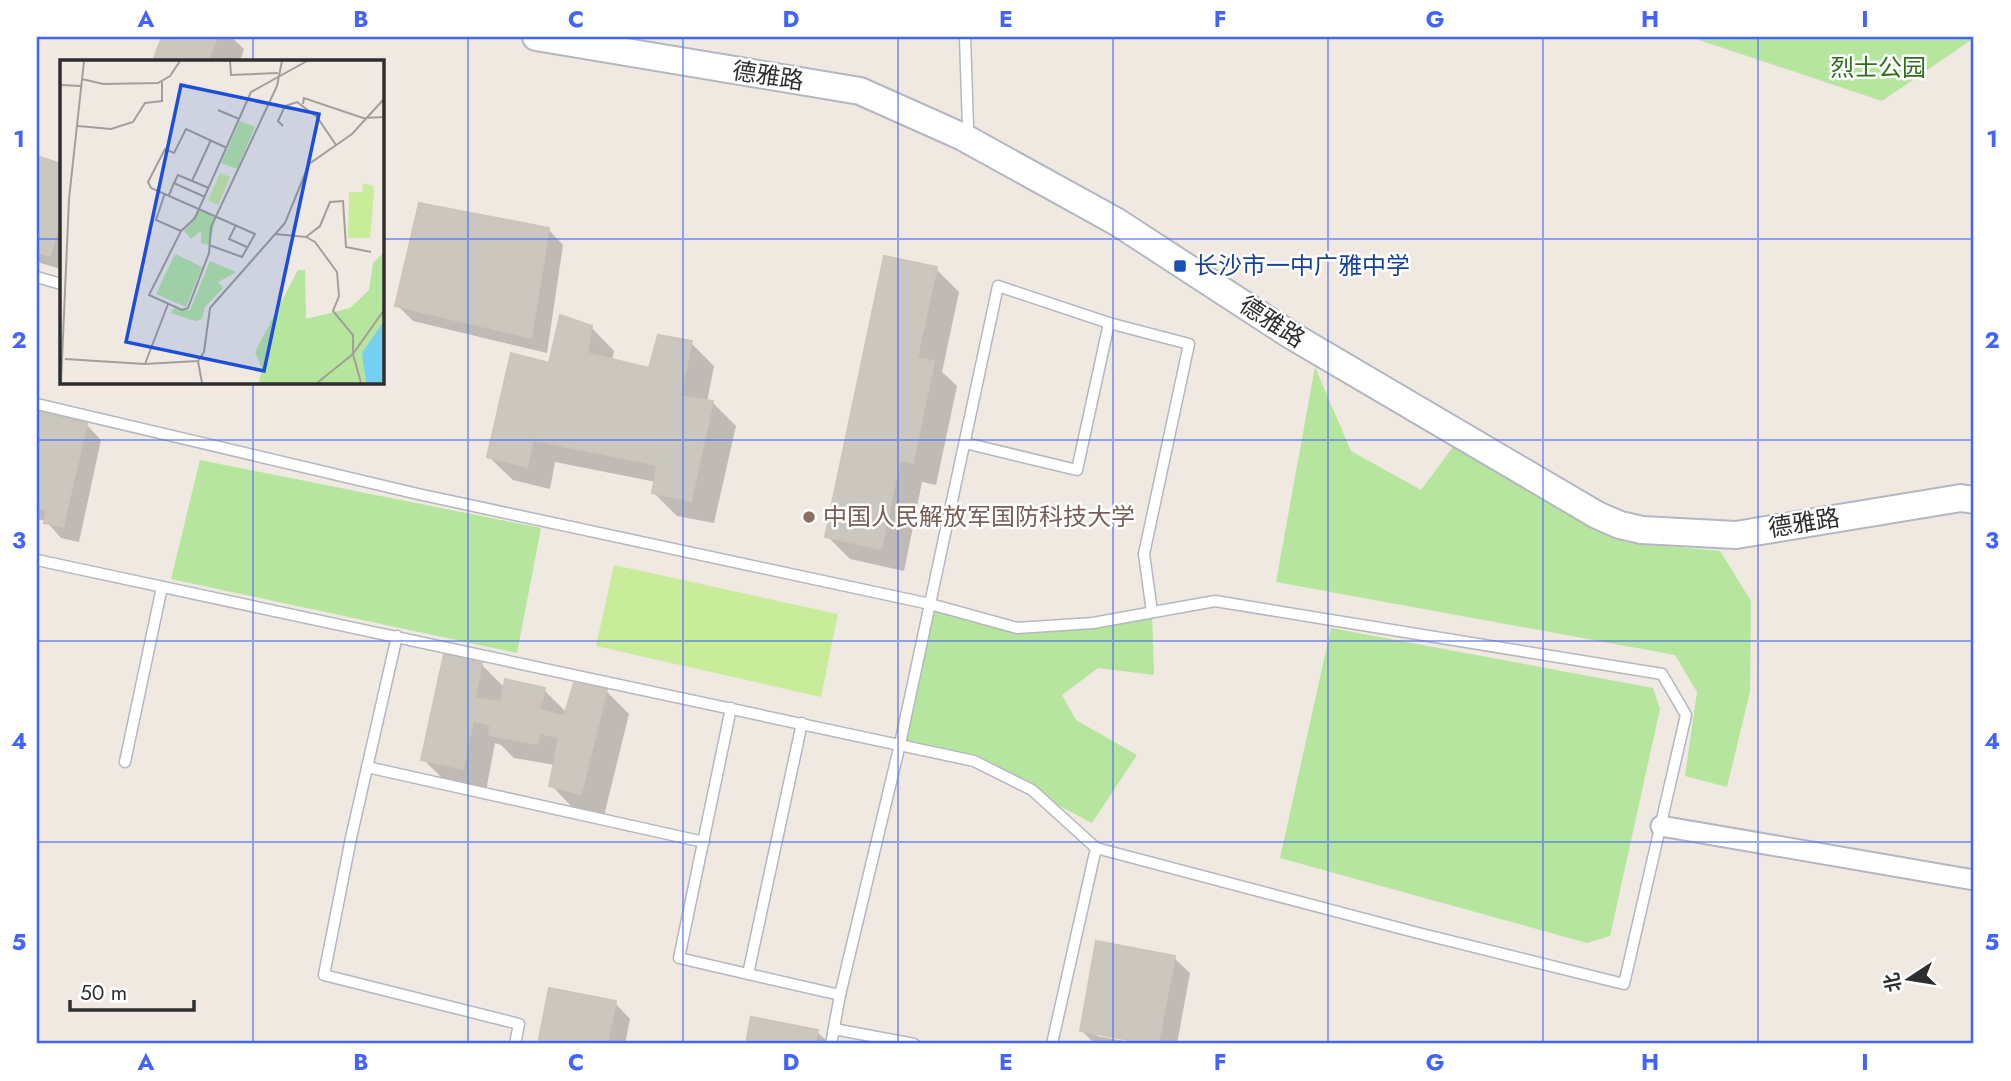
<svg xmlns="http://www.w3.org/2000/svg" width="2011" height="1081" font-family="Jost,'Noto Sans SC',sans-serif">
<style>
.green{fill:#b6e59e}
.pitch{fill:#c9ec9a}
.shadow{fill:#0003}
.building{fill:#cbc7bf;stroke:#cbc5ba;stroke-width:2}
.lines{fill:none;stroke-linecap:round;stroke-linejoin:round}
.lane-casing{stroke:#b4b7c1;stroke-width:13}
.street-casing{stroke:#b4b7c1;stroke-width:23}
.secondary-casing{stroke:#b4b7c1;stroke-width:30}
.lane{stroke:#fff;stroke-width:10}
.street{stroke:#fff;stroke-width:19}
.secondary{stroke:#fff;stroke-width:26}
.grid{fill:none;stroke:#4264fb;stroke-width:2;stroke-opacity:0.55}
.transit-dot{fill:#1a4fb4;stroke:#fff;stroke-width:2.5}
.education-dot{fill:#8d6e63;stroke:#fff;stroke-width:2.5}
.labels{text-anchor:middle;stroke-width:5;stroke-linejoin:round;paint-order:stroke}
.park-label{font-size:24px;fill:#2c6e1b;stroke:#fff}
.street-label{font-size:24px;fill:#2e2e2e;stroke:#fff}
.transit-label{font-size:24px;fill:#164399;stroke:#fff;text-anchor:start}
.education-label{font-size:24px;fill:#785e54;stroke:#fff;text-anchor:start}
.inset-road{fill:none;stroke:#a29e99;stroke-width:2}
.view{fill:#1d4ed8;fill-opacity:0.15;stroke:#1d4ed8;stroke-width:3.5}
.inset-edge{fill:none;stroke:#2e2e2e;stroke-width:3.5}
.neatline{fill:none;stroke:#4264fb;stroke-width:2.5}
.grid-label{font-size:23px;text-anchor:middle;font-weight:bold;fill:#4264fb}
</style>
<rect width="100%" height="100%" fill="#efe9e1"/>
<g class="green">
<path d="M1690 37H1974V38L1882 101Z"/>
<path d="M1315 367 1351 451 1421 490 1456 443 1624 542 1720 551 1751 601 1750 692 1727 787 1685 776 1697 692 1675 655 1276 582Z"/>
<path d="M200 460 541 528 517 653 171 579Z"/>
<path d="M930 604 1017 628 1152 612 1154 675 1098 668 1062 695 1076 720 1137 755 1092 823 974 761 900 744Z"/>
<path d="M1331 628 1653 688 1660 709 1610 936 1587 943 1280 858Z"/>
</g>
<path class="pitch" d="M614 565 838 614 821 697 596 646Z"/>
<g class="shadow">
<path d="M164 37H231L244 49 240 61H155Z"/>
<path d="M37 158 61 166V269L37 262Z"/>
<path d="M548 229 563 245 547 353 413 321 397 305Z"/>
<path d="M936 269 959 292 942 372 957 386 936 485 922 482 904 571 850 559 827 536Z"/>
<path d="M591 327 614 351 612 361 650 370 691 343 714 366 707 402 713 403 736 426 714 523 677 516 654 493 656 482 555 462 550 489 513 480 489 457 550 365Z"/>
<path d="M37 413 86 424 101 440 79 542 61 538 46 521 37 519Z"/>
<path d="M481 664 505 688 544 690 567 713 606 691 629 714 604 816 574 809 551 785 555 765 514 758 501 745 495 743 486 791 446 782 423 759Z"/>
<path d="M1174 958 1190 973 1177 1044H1159L1097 1033V1036L1140 1044H1095L1082 1031Z"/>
<path d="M550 990 615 1003 630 1019 625 1044H540Z"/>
<path d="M752 1019 817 1032 830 1044H747Z"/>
</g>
<g class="building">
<path d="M162 37H217L208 61H153Z"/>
<path d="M37 156 61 164V219L50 256 37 252Z"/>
<path d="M419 203 549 228 531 338 395 306Z"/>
<path d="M884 256 937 267 917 358 934 361 913 463 900 460 881 549 825 537Z"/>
<path d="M560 315 592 326 587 353 649 368 658 335 692 341 680 396 713 401 691 501 652 493 657 465 533 440 527 467 487 457 511 353 549 363Z"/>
<path d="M37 411 87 423 63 527 44 523 47 510 37 508Z"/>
<path d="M444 654 482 663 475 698 501 702 505 679 545 688 540 710 564 716 574 683 607 689 581 794 549 786 559 738 540 733 537 744 489 735 490 725 473 721 463 769 421 760Z"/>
<path d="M1096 941 1175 956 1158 1044H1150L1080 1031Z"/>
<path d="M549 988 616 1001 607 1044H538Z"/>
<path d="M751 1017 818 1030 815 1044H746Z"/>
</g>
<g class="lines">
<g class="lane-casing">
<g id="lane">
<path d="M964 137 968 127 965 37"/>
<path d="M37 277 61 284"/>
<path d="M37 404 418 494 930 604 1017 628 1093 623 1215 601 1662 674 1686 715 1624 984 1418 933 1096 848"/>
<path d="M965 443 1077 470 1109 323"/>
<path d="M37 560 974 761 1032 790 1096 848 1052 1044"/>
<path d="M397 636 351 838 324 975 519 1024 515 1044"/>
<path d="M731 708 679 958 748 974"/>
<path d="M802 723 748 974 840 995"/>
<path d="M125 762 162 587"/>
<path d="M367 767 704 842"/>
<path d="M834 1029 914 1044"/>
<path d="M831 1044 840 995 900 744 998 286 1109 323 1189 344 1144 554 1152 612"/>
</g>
</g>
<g class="street-casing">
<path id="street" d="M1661 826 1974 880"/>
</g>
<g class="secondary-casing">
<path id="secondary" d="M536 37 860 91 963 137 1117 222 1289 334 1597 515 1620 525 1642 530 1736 535 1961 498 1974 500"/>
</g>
<use href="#lane" class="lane"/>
<use href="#street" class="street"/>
<use href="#secondary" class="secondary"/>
</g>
<path class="grid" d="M253 37V61M468 37V1044M683 37V1044M898 37V1044M1113 37V1044M1328 37V1044M1543 37V1044M1758 37V1044M37 239H61M382 239H1974M253 382V1044M37 440H1974M37 641H1974M37 842H1974"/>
<rect class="transit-dot" x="1173" y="259" width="14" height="14" rx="3.5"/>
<circle class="education-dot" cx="809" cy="517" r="7"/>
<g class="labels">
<g class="park-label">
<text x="1878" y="76">烈士公园</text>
</g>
<g class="street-label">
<text transform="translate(768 76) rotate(9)" y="8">德雅路</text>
<text transform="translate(1272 322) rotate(33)" y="8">德雅路</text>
<text transform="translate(1804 523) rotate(-9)" y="8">德雅路</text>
</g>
<g class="transit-label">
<text x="1194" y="274">长沙市一中广雅中学</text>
</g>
<g class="education-label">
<text x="823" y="525">中国人民解放军国防科技大学</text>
</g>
</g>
<g transform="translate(60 60)">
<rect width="324" height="324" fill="#efe9e1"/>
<path d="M180 61 195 67 177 109 161 103ZM139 149 156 157 149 185 141 183V171L131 179 124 171ZM324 192V323H199L202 308 195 292 238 210H245L246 259 290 248 309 230 313 203ZM115 194 142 207 126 247 96 234ZM150 201 176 212 158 222 163 228 145 247 142 259 135 261 111 253 114 248 130 250Z" fill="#b6e59e"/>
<path d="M160 113 170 117 158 145 148 140ZM303 123 313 126 314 132 310 178H288L289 132H302Z" fill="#c9ec9a"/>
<path d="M324 261V323H306L302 293Z" fill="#75cff0"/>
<path class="inset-road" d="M170 1 171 15 218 13M22 19 43 24 98 23 110 16 120 1M0 25 21 26M243 44 244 38 303 58 324 57M158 50 179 59M18 66 51 69 73 62 85 43 102 41V22M223 66 218 61 225 46 237 42 257 57 276 85M132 121 151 80M114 123 118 115 149 128M105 133 96 160 121 171 135 158 191 32 247 1M109 135 114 123 145 137M176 165 169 179 187 187M121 171 89 235 122 250 128 248 149 193 151 167 217 26 222 1M215 174 246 177 260 166 270 142 283 141 286 187 311 192M246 177 255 182 277 212 279 236 273 251 293 275V294L257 323M149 185 182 197 195 174 91 128 88 122 105 89 114 93 126 69 167 88M5 299 85 304 138 301 144 292 150 248 225 163 249 104 292 74 324 39M138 301 142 323M85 304 108 244M1 323 9 139 24 1M301 323 293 294 324 250"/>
<path class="view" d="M121 25 259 54 204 311 66 282Z"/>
<rect width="324" height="324" class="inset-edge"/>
</g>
<rect width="2011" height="1081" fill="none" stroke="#ffffff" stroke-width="77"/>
<g transform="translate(1909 979) rotate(258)" stroke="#ffffff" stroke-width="5" paint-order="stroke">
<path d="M0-5L12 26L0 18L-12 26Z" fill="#2e2e2e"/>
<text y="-10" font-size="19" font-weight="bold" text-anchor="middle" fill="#2e2e2e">北</text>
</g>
<path d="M70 1000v10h124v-10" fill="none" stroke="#2e2e2e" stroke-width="3.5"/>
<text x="80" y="1000" font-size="21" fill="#2e2e2e" stroke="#ffffff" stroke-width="5" paint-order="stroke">50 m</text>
<rect x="38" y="38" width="1934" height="1004" class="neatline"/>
<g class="grid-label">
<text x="146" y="27">A</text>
<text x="361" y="27">B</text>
<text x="576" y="27">C</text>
<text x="791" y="27">D</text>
<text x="1006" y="27">E</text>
<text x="1220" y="27">F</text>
<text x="1435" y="27">G</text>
<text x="1650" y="27">H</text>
<text x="1865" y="27">I</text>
<text x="19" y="147">1</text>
<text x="1992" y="147">1</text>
<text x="19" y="348">2</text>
<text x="1992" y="348">2</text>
<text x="19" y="548">3</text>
<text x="1992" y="548">3</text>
<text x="19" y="749">4</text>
<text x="1992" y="749">4</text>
<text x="19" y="950">5</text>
<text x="1992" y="950">5</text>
<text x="146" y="1070">A</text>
<text x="361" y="1070">B</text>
<text x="576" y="1070">C</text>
<text x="791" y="1070">D</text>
<text x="1006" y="1070">E</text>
<text x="1220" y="1070">F</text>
<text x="1435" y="1070">G</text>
<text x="1650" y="1070">H</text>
<text x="1865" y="1070">I</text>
</g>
</svg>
